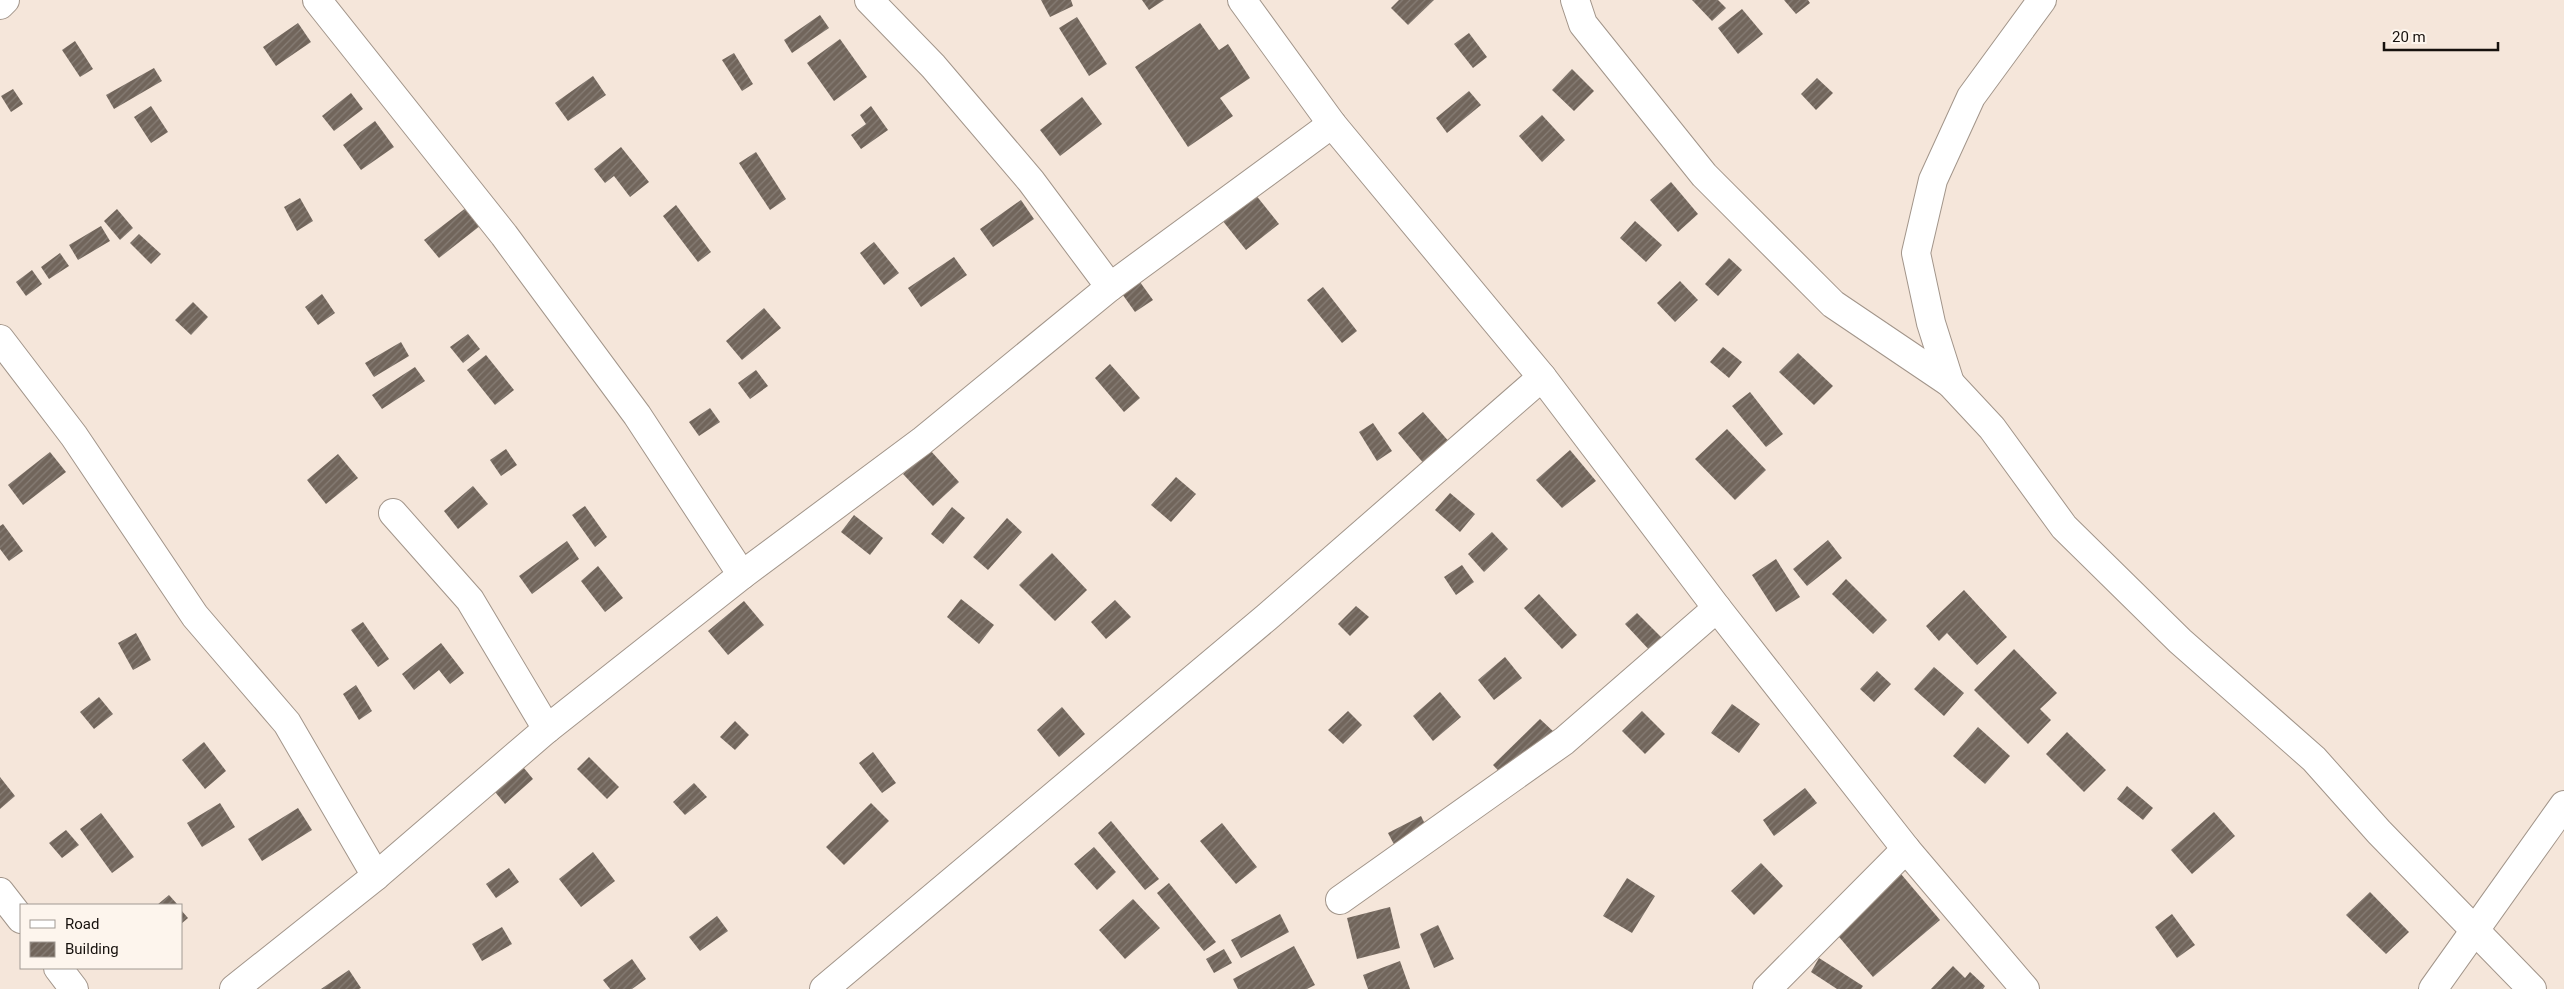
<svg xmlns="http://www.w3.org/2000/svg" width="2564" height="989" font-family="Roboto,sans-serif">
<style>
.building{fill:url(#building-hatch)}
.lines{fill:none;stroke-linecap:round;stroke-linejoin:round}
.street-casing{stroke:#a2958a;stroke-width:30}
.street{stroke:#fff;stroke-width:28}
</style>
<defs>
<pattern id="building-hatch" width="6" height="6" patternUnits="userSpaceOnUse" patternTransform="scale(1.25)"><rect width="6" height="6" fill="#71655b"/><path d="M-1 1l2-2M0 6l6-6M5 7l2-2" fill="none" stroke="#877e76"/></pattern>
</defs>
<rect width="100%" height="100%" fill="#f5e6da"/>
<g class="building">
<path d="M1041 0H1071L1073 6 1050 17Z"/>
<path d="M1142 0H1164L1149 10Z"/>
<path d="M1399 0H1434L1408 25 1391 8Z"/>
<path d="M1692 0H1718L1726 8 1712 21Z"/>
<path d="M1784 0H1808L1810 3 1796 14Z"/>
<path d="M1742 9 1763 34 1738 54 1718 28Z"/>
<path d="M820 15 829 28 792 53 784 40Z"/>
<path d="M1077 17 1107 64 1089 76 1059 28Z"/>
<path d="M298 23 311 42 276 66 263 47Z"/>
<path d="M1200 23 1219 50 1228 44 1250 78 1220 98 1233 116 1188 147 1135 67Z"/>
<path d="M1469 33 1487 57 1473 68 1454 44Z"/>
<path d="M840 39 867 77 834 101 807 63Z"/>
<path d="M75 41 93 69 80 77 62 50Z"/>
<path d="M734 53 753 84 742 91 722 60Z"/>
<path d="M154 68 162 81 114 109 106 95Z"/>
<path d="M1572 69 1594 91 1574 111 1552 90Z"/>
<path d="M593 76 606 95 568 121 555 103Z"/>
<path d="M1817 78 1833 93 1816 110 1801 94Z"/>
<path d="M13 89 23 104 11 112 1 96Z"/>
<path d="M1469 91 1481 105 1447 133 1436 118Z"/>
<path d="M351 93 363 109 334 131 322 116Z"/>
<path d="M1082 97 1102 124 1060 156 1040 130Z"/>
<path d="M151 106 168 132 151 143 134 117Z"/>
<path d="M871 106 888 130 861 149 851 135 866 124 860 115Z"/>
<path d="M1542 115 1565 140 1542 162 1519 136Z"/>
<path d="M375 121 394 147 361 170 343 145Z"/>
<path d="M621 147 649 182 630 197 614 176 605 183 594 169Z"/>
<path d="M756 152 786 199 770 210 739 163Z"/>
<path d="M1671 182 1698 214 1678 232 1650 200Z"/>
<path d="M1251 189 1279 224 1246 250 1218 215Z"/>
<path d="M300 198 313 221 297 231 284 207Z"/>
<path d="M1021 200 1034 219 993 247 980 229Z"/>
<path d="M471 204 485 222 439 258 424 240Z"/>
<path d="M676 205 711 252 698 262 663 216Z"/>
<path d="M117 209 133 228 120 240 104 221Z"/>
<path d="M1635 221 1662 245 1646 262 1620 238Z"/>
<path d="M101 226 110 241 78 260 69 245Z"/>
<path d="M139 234 161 254 151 264 130 243Z"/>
<path d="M874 242 899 273 884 285 860 253Z"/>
<path d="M60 253 69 266 49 279 41 267Z"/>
<path d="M954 257 967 275 921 307 908 288Z"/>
<path d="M1729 258 1742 270 1718 296 1705 284Z"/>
<path d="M32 270 42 284 26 296 16 282Z"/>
<path d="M1132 271 1153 300 1135 312 1115 284Z"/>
<path d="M1680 281 1698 300 1675 322 1657 303Z"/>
<path d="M1323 287 1357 331 1342 343 1307 300Z"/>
<path d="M322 294 335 313 318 325 305 307Z"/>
<path d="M193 302 208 317 191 335 175 320Z"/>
<path d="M764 308 781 328 742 360 726 341Z"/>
<path d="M468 334 480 349 463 363 450 347Z"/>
<path d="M401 342 409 356 374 377 365 363Z"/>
<path d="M1723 347 1742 362 1729 378 1710 362Z"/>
<path d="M1798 353 1833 386 1814 405 1779 372Z"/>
<path d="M486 355 514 390 495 405 467 370Z"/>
<path d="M1110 364 1140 398 1124 412 1095 378Z"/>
<path d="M415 367 425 381 382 409 372 395Z"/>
<path d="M756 370 768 386 750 399 738 383Z"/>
<path d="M1750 392 1783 434 1766 447 1732 406Z"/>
<path d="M710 408 720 422 699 436 689 422Z"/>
<path d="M1423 412 1451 444 1425 465 1398 433Z"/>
<path d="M1373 423 1392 451 1377 461 1359 432Z"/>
<path d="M1727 429 1766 470 1735 500 1695 459Z"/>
<path d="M506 449 517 465 501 476 490 460Z"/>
<path d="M930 450 959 482 933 506 903 474Z"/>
<path d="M1570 450 1596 481 1562 508 1536 480Z"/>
<path d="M50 452 66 472 23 505 8 485Z"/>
<path d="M338 454 358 478 326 504 307 480Z"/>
<path d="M1176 477 1196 494 1171 522 1151 505Z"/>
<path d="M473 486 488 504 458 529 444 511Z"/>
<path d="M1450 493 1475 514 1460 532 1435 510Z"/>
<path d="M585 506 607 537 595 547 572 515Z"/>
<path d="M952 507 965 518 943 544 931 534Z"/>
<path d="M854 515 883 538 870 555 841 532Z"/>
<path d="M1007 518 1022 532 988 570 973 557Z"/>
<path d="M3 524 23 551 9 561 0 549V526Z"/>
<path d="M1492 532 1508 549 1484 572 1468 554Z"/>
<path d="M1828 540 1842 558 1807 586 1793 569Z"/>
<path d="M567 541 579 559 532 594 519 576Z"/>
<path d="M1052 553 1087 590 1055 621 1019 585Z"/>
<path d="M1776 559 1800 597 1776 612 1752 575Z"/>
<path d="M1462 565 1474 582 1456 595 1444 577Z"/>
<path d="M598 566 623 598 605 612 581 581Z"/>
<path d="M1846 579 1887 620 1873 634 1832 594Z"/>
<path d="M1964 590 2007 637 1977 665 1947 633 1939 641 1926 626Z"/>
<path d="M1539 594 1577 635 1562 649 1524 608Z"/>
<path d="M961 599 994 625 979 644 947 617Z"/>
<path d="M1115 600 1131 617 1106 639 1091 622Z"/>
<path d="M744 601 764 625 728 655 708 631Z"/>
<path d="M1356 606 1369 617 1350 636 1338 624Z"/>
<path d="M1637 613 1667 643 1654 655 1625 624Z"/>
<path d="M363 622 389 659 378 667 351 630Z"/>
<path d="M136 633 151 660 133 670 118 643Z"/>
<path d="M441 643 464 673 450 684 439 670 414 690 402 674Z"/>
<path d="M2014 649 2057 693 2040 709 2051 720 2028 744 1974 690Z"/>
<path d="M1505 657 1522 678 1494 700 1478 680Z"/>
<path d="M1934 667 1964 693 1944 716 1914 689Z"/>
<path d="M1877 671 1891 684 1874 702 1860 689Z"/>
<path d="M356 685 372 711 359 720 343 694Z"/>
<path d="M1440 692 1461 717 1433 741 1413 716Z"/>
<path d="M99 697 113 714 94 729 80 712Z"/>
<path d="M1732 704 1760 724 1739 753 1711 733Z"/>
<path d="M1062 707 1085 734 1059 757 1037 730Z"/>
<path d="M1348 711 1362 725 1343 744 1328 730Z"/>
<path d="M1642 711 1665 734 1645 754 1622 731Z"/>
<path d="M1540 719 1555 733 1507 780 1493 765Z"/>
<path d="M735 721 749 735 735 750 720 737Z"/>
<path d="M1978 727 2010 756 1985 784 1953 756Z"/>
<path d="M2067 732 2106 770 2084 792 2046 754Z"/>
<path d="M204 742 226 771 205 789 182 760Z"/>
<path d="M873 752 896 783 882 793 859 763Z"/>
<path d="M589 757 619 787 607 799 577 769Z"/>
<path d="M519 762 533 779 505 804 491 787Z"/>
<path d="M0 777 15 796 0 809Z"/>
<path d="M694 783 707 797 685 815 673 802Z"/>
<path d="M2127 786 2153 808 2143 820 2117 799Z"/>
<path d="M1805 788 1817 803 1774 836 1763 820Z"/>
<path d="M220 803 235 827 202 847 187 823Z"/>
<path d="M871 803 889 821 844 865 826 847Z"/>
<path d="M298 808 312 830 262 861 248 839Z"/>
<path d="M2214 812 2235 836 2192 874 2171 850Z"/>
<path d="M101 813 134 857 112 873 80 829Z"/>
<path d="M1421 816 1429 832 1397 850 1388 833Z"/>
<path d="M1111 821 1159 879 1145 890 1098 833Z"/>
<path d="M1222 823 1257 867 1236 884 1200 841Z"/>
<path d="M66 830 79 845 62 858 49 843Z"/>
<path d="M1094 847 1116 872 1097 890 1074 864Z"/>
<path d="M593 852 615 881 581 907 559 879Z"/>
<path d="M1761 863 1783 886 1754 915 1731 891Z"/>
<path d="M509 868 519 882 496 898 486 884Z"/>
<path d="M1901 874 1940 920 1873 977 1834 931Z"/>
<path d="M1627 878 1655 896 1632 933 1603 916Z"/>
<path d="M1169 883 1216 942 1204 951 1157 893Z"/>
<path d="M2370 892 2409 932 2386 954 2346 915Z"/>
<path d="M169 895 178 905H157Z"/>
<path d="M1133 899 1160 928 1125 959 1099 930Z"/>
<path d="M1390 907 1400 948 1357 959 1347 918Z"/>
<path d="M181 910 188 918 181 924Z"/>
<path d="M1280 914 1289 932 1241 958 1231 940Z"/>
<path d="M2172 914 2195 945 2177 958 2155 927Z"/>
<path d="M717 916 728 931 700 951 689 937Z"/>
<path d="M1438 925 1454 959 1434 968 1420 934Z"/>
<path d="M502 927 512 944 482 961 472 944Z"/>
<path d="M1294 946 1315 985 1307 989H1238L1233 979Z"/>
<path d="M1224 949 1232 963 1214 973 1206 959Z"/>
<path d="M1819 958 1863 986 1861 989H1837L1811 972Z"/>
<path d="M632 959 646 979 632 989H610L603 980Z"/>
<path d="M1400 961 1410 989H1368L1363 975Z"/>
<path d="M1953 966 1965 978 1970 972 1985 986 1983 989H1931Z"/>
<path d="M349 970 361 988 359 989H321Z"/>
</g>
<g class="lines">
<g class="street-casing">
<g id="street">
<path d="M317 0 504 235 637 415 742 575"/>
<path d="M869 0 933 66 1031 181 1110 287"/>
<path d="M1242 0 1332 124 1542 377 1717 608 1906 849 2025 989"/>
<path d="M1575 0 1583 24 1704 175 1833 304 1950 383 1992 428 2064 527 2180 641 2314 759 2379 832 2532 989"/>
<path d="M0 5 5 0"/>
<path d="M0 339 74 436 195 616 287 723 376 876"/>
<path d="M1950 383 1931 323 1916 253 1933 180 1971 97 2042 0"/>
<path d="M393 513 470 600 547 729"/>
<path d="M0 892 21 919"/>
<path d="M1340 900 1564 741 1717 608"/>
<path d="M58 968 74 989"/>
<path d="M234 989 376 876 547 729 742 575 922 441 1110 287 1332 124"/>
<path d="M824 989 1267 617 1542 377"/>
<path d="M1767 989 1906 849"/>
<path d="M2433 989 2564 805"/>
</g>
</g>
<use href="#street" class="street"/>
</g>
<rect x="20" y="904" width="162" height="65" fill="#fdf5ed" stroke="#a19a93"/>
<rect x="30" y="920" width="25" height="8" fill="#ffffff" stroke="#a19a93"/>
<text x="65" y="929" font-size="15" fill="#16110d">Road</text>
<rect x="30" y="942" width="25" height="15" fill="url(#building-hatch)" stroke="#a19a93"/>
<text x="65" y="954" font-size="15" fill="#16110d">Building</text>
<path d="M2384 42v8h114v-8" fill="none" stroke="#16110d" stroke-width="2.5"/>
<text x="2392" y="42" font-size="15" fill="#16110d" stroke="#fdf5ed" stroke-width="4" paint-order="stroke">20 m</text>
</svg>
